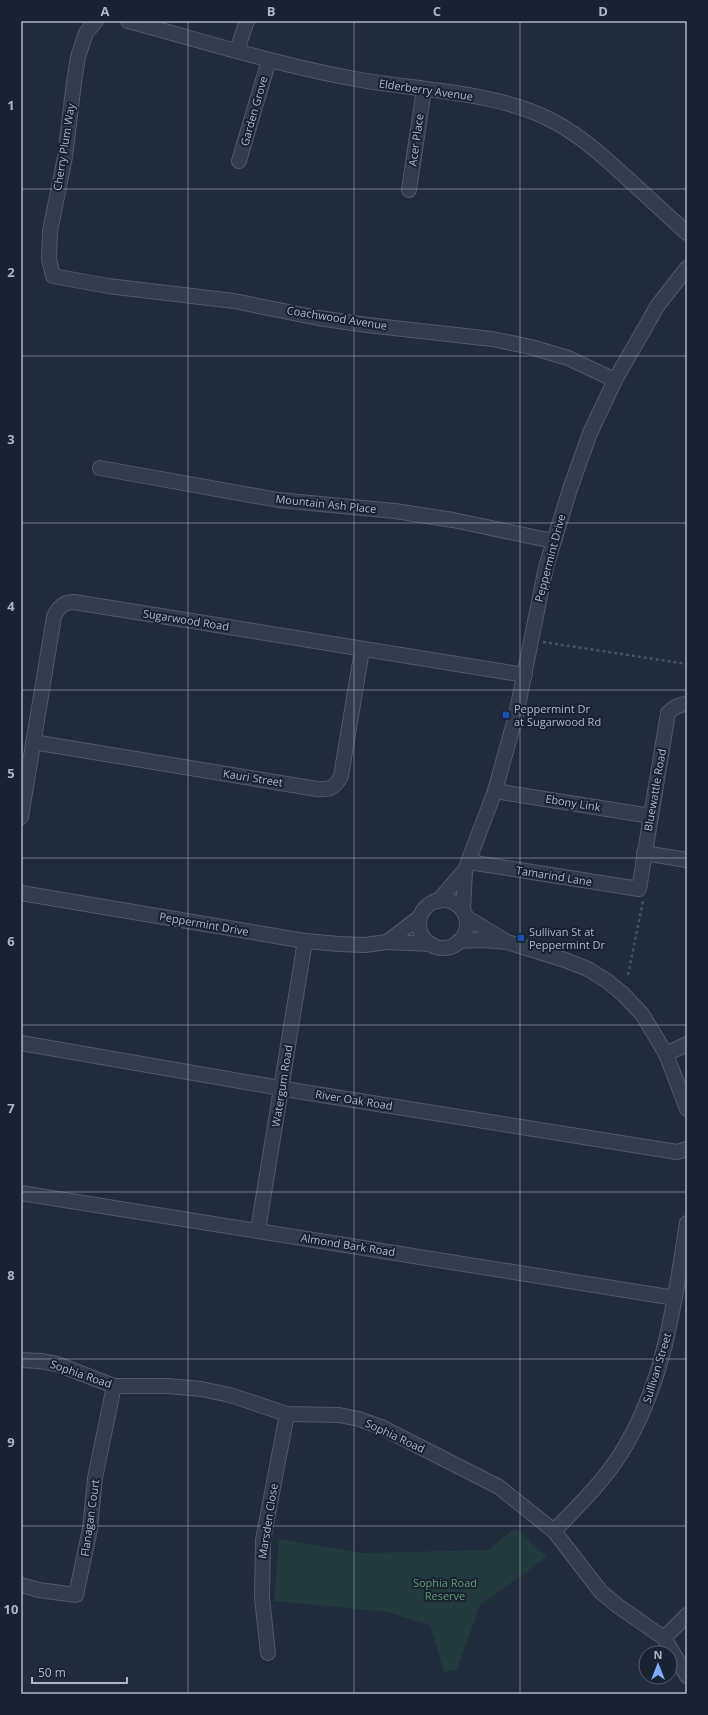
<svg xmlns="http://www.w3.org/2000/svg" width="708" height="1715" font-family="'Open Sans',sans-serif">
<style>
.green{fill:#22393d}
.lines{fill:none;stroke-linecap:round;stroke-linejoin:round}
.minor-casing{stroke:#515a6a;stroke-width:16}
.path{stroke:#3f565a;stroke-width:2.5;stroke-dasharray:3 3;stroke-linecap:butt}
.minor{stroke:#343d4c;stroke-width:14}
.grid{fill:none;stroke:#aeb7c8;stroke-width:1;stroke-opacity:0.55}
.transit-dot{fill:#1a4fb4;stroke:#192231;stroke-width:1.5}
.labels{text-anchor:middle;stroke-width:4;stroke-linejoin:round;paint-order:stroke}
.street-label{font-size:11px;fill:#aeb7c8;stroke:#192231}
.poi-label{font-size:11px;fill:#aeb7c8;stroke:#192231;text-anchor:start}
.park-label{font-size:11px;fill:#639b72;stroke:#192231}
.neatline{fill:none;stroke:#aeb7c8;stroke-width:1.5}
.grid-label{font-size:13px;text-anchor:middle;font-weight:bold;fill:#aeb7c8}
</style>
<rect width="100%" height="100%" fill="#202b3c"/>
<path class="green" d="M515 1528 547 1557 480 1605 457 1670 444 1672 430 1625 387 1612 274 1601 279 1539 363 1553 488 1550Z"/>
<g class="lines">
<g class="minor-casing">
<g id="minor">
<path d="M96 21 86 33 78 57 74 82 65 157 50 231 49 259 53 276 108 286 234 301 318 318 367 325 492 339 531 347 568 358 615 380"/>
<path d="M128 21C203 41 278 65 355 79 416 90 491 91 547 118 578 133 603 156 628 179 648 197 667 215 687 233"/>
<path d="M237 50 247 21"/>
<path d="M239 161 269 60"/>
<path d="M409 190 424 89"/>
<path d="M100 468 278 500 395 511 453 520 553 541"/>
<path d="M33 742 317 789C329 790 335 788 341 776L362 650"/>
<path d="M495 791 651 816"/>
<path d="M21 817 54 617C58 607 64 602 74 602L525 675"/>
<path d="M644 853 687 860"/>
<path d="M469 862 639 889 668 713C674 707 679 704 687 704"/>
<path d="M21 893 305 941 339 944 365 945 387 942 431 944"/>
<circle cx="443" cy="924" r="24"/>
<path d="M438 901 465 870 495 791 516 715 546 567 570 489 590 433 615 380 658 305 687 268"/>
<path d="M463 911 465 870"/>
<path d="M466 917 504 940"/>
<path d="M459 941 482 940 507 942 565 960 588 969 607 981 623 994 642 1014 666 1054 687 1109"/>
<path d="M387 942 420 917"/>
<path d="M21 1043 303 1092 677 1152 687 1149"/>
<path d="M666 1054 687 1044"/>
<path d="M21 1193 675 1298"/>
<path d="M258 1230 305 941"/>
<path d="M21 1360 40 1361 57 1364 114 1386H168L201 1389 230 1395 287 1414 339 1415 359 1419 381 1427 499 1487 554 1531 601 1592 618 1606 664 1638 687 1676"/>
<path d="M554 1531C577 1507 602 1483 620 1455 665 1383 674 1305 687 1223"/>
<path d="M21 1585 39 1590 76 1595 90 1529 95 1478 114 1386"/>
<path d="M664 1638 687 1615"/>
<path d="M268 1653 262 1598 263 1540 287 1414"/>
</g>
</g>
<g class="path">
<path d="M543 642 687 664"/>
<path d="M628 975 643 901"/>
</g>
<use href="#minor" class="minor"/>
</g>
<path class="grid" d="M188 21V1694M354 21V1694M520 21V1694M21 189H687M21 356H687M21 523H687M21 690H687M21 858H687M21 1025H687M21 1192H687M21 1359H687M21 1526H687"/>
<g class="transit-dot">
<rect x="502" y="711" width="8" height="8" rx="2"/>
<rect x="517" y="934" width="8" height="8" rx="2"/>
</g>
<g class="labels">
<g class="street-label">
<text transform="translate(426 90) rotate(8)" y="4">Elderberry Avenue</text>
<text transform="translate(254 111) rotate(-74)" y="4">Garden Grove</text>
<text transform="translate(416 140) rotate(-82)" y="4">Acer Place</text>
<text transform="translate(64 147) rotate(-81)" y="4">Cherry Plum Way</text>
<text transform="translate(337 318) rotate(9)" y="4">Coachwood Avenue</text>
<text transform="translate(326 504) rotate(6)" y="4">Mountain Ash Place</text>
<text transform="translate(550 558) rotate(-75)" y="4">Peppermint Drive</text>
<text transform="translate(186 620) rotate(9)" y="4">Sugarwood Road</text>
<text transform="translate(253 778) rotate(9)" y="4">Kauri Street</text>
<text transform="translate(655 790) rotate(-80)" y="4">Bluewattle Road</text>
<text transform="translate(573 803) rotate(9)" y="4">Ebony Link</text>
<text transform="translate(554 876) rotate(9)" y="4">Tamarind Lane</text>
<text transform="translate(204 924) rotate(10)" y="4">Peppermint Drive</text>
<text transform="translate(282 1086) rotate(-81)" y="4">Watergum Road</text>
<text transform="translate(354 1100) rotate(9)" y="4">River Oak Road</text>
<text transform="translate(348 1245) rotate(9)" y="4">Almond Bark Road</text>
<text transform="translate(657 1368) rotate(-73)" y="4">Sullivan Street</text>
<text transform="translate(81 1374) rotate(19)" y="4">Sophia Road</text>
<text transform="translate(395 1436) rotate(25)" y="4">Sophia Road</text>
<text transform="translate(90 1518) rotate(-82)" y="4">Flanagan Court</text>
<text transform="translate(268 1521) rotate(-81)" y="4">Marsden Close</text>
</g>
<g class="poi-label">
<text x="514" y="713">Peppermint Dr<tspan x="514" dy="13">at Sugarwood Rd</tspan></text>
<text x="529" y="936">Sullivan St at<tspan x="529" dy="13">Peppermint Dr</tspan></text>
</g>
<g class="park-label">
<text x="445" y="1587">Sophia Road<tspan x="445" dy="13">Reserve</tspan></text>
</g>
</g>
<rect width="708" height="1715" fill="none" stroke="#192231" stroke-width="44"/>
<g transform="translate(658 1665)"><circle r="19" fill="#192231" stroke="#555e6d"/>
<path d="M0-3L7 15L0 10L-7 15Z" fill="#7cabff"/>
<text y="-6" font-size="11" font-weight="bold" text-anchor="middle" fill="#aeb7c8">N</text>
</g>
<path d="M32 1677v6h95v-6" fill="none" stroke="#aeb7c8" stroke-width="2"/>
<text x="38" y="1677" font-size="12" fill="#aeb7c8" stroke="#192231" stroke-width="3" paint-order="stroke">50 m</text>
<rect x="22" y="22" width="664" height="1671" class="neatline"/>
<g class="grid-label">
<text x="105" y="16">A</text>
<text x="271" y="16">B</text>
<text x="437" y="16">C</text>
<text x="603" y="16">D</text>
<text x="11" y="110">1</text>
<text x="11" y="277">2</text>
<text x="11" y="444">3</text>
<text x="11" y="611">4</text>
<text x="11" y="778">5</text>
<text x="11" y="946">6</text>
<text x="11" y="1113">7</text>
<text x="11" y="1280">8</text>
<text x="11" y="1447">9</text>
<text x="11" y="1614">10</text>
</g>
</svg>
